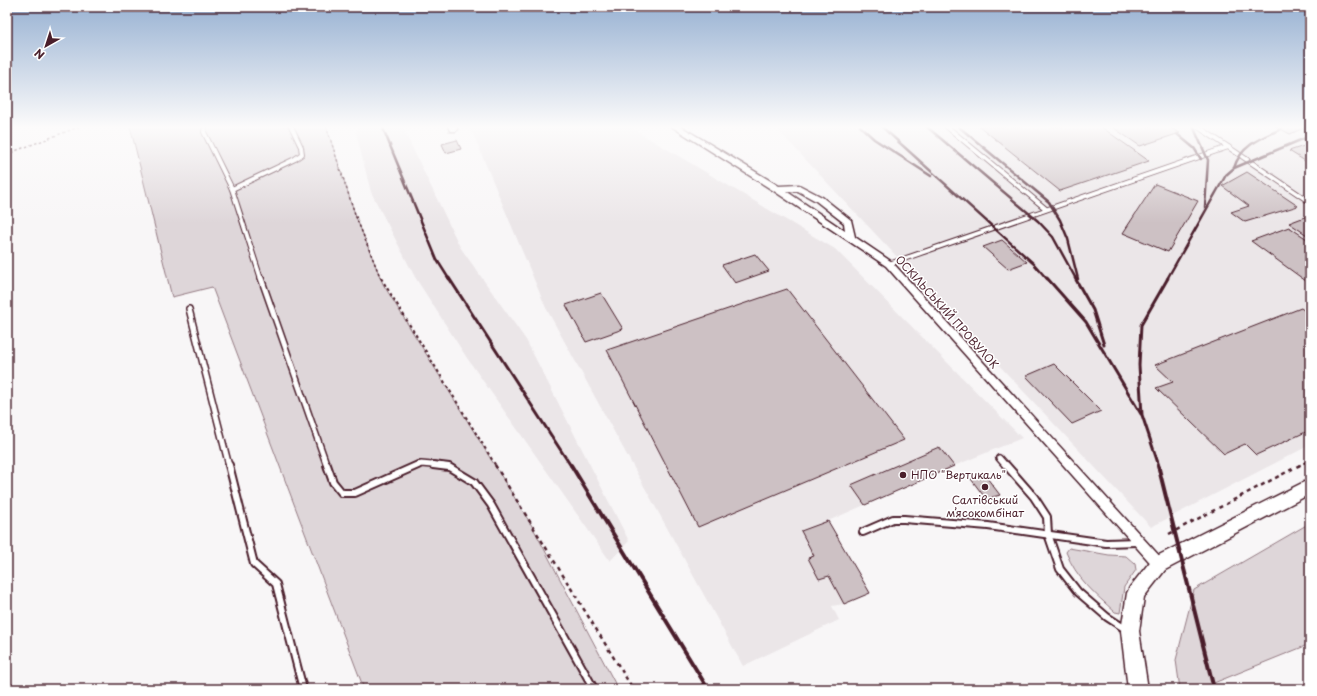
<svg xmlns="http://www.w3.org/2000/svg" width="1317" height="696" font-family="'Playpen Sans',sans-serif">
<style>
.built{fill:#ebe6e8}
.green{fill:#ded6d9;stroke:#947a82}
.building{fill:#cdc1c4;stroke:#4a1f2b}
.lines{fill:none;stroke-linecap:round;stroke-linejoin:round}
.service-far2-casing{stroke:#4a1f2b;stroke-width:6}
.service-far1-casing{stroke:#4a1f2b;stroke-width:8}
.service-casing{stroke:#4a1f2b;stroke-width:10}
.minor-casing{stroke:#4a1f2b;stroke-width:3}
.secondary-casing{stroke:#4a1f2b;stroke-width:3}
.path-far2{stroke:#4a1f2b;stroke-width:1.5;stroke-dasharray:2.5 2.5;stroke-linecap:butt}
.path-far1{stroke:#4a1f2b;stroke-width:2;stroke-dasharray:3 3;stroke-linecap:butt}
.path{stroke:#4a1f2b;stroke-width:2.5;stroke-dasharray:4 4;stroke-linecap:butt}
.service-far2{stroke:#fff;stroke-width:4}
.service-far1{stroke:#fff;stroke-width:5}
.service{stroke:#fff;stroke-width:6}
.minor{fill:#fff;fill-rule:evenodd}
.secondary{fill:#fff;fill-rule:evenodd}
.rail-far2{stroke:#4a1f2b;stroke-width:2.5}
.rail-far1{stroke:#4a1f2b;stroke-width:3}
.rail{stroke:#4a1f2b;stroke-width:4}
.poi-dot{fill:#4a1f2b;stroke:#fff;stroke-width:1.5}
.labels{text-anchor:middle;stroke-width:3;stroke-linejoin:round;paint-order:stroke}
.street-label{font-size:11px;fill:#4a1f2b;stroke:#fff}
.poi-label{font-size:11px;fill:#4a1f2b;stroke:#fff;text-anchor:start}
</style>
<rect width="100%" height="100%" fill="#f8f6f7"/>
<filter id="ink" filterUnits="userSpaceOnUse"><feTurbulence type="fractalNoise" baseFrequency=".025" numOctaves="2"/><feDisplacementMap in="SourceGraphic" scale="8" xChannelSelector="R" yChannelSelector="G"/><feConvolveMatrix kernelMatrix="1 2 1 2 8 2 1 2 1" color-interpolation-filters="sRGB"/></filter>
<g filter="url(#ink)">
<g class="built">
<path d="M357 126H402L460 247 526 340 629 541 610 561 467 358 415 277 371 192 356 133Z"/>
<path d="M467 126H628L835 249 1022 438 954 466 828 521 844 604 832 606 839 620 743 666 546 308 474 136Z"/>
<path d="M774 126H1310V445L1151 527Z"/>
</g>
<g class="green">
<path d="M130 126H326L356 217 383 284 532 526 618 689H364L212 287 172 297Z"/>
<path d="M1310 523V644L1199 689H1180L1176 660 1194 590Z"/>
<path d="M1069 548 1109 555 1126 556 1135 564 1136 570 1124 587 1120 613 1115 612C1095 594 1076 578 1066 552Z"/>
</g>
<g class="building">
<path d="M979 126H1100L1149 161 1060 191Z"/>
<path d="M1111 126H1168L1180 133 1140 146Z"/>
<path d="M1275 126H1305L1306 127 1290 134Z"/>
<path d="M457 140 461 149 446 153 442 144Z"/>
<path d="M1304 146 1310 150V164L1289 151Z"/>
<path d="M1247 172 1298 206 1245 222 1231 212 1249 206 1222 186Z"/>
<path d="M1155 184 1198 201 1168 252 1123 233Z"/>
<path d="M1310 215V237L1289 223Z"/>
<path d="M1289 227 1310 241V284L1251 241Z"/>
<path d="M1002 240 1027 262 1008 269 983 247Z"/>
<path d="M755 254 769 271 735 283 722 265Z"/>
<path d="M787 289 904 440 698 527 607 350Z"/>
<path d="M601 293 623 329 586 342 566 305Z"/>
<path d="M1301 308 1310 315V430L1256 455 1245 444 1224 454 1156 388 1173 382 1155 365Z"/>
<path d="M1054 364 1101 411 1072 424 1026 376Z"/>
<path d="M939 447 954 466 865 505 851 485Z"/>
<path d="M984 474 1000 495 986 499 971 479Z"/>
<path d="M828 521 870 593 844 604 829 576 819 579 808 558 814 556 801 531Z"/>
</g>
<g class="lines">
<g class="service-far2-casing">
<g id="service-far2">
<path d="M205 126 204 132 232 189 261 279"/>
<path d="M946 126 1046 209"/>
<path d="M1197 126 1310 202"/>
<path d="M232 189 295 159 302 154 301 147 291 126"/>
<path d="M889 264 1228 147"/>
</g>
</g>
<g class="service-far1-casing">
<g id="service-far1">
<path d="M261 278 327 466"/>
<path d="M189 309 229 466"/>
<path d="M999 458 1006 466"/>
<path d="M416 466 421 464 443 466"/>
</g>
</g>
<g class="service-casing">
<g id="service">
<path d="M229 465 254 564 276 584 303 689"/>
<path d="M327 465 333 482 342 493H355L418 465"/>
<path d="M433 465 449 467 474 482 491 505 594 689"/>
<path d="M1006 465 1034 497 1047 517 1048 534 1060 569 1078 592 1107 617 1127 630"/>
<path d="M863 532 893 519H904L988 526 1106 543 1137 542"/>
</g>
</g>
<g class="minor-casing">
<g id="minor">
<path d="M448 126H456L457 129 456 131H450Z"/>
<path d="M671 126H680L779 186 799 185 822 197 851 220 855 237 892 262 1163 560 1165 564 1163 568 1159 570 1155 568 886 266 774 191ZM786 191H798L816 201 844 223 845 231Z"/>
</g>
</g>
<g class="secondary-casing">
<path id="secondary" d="M1310 479V494L1165 570 1144 597 1139 631 1148 689H1128L1121 631 1127 593 1130 587 1153 558Z"/>
</g>
<g class="path-far2">
<path d="M326 126 356 217 381 279"/>
<path d="M7 154 81 126"/>
</g>
<g class="path-far1">
<path d="M381 278 496 466"/>
<path d="M1298 466 1310 460"/>
</g>
<g class="path">
<path d="M495 465 633 689"/>
<path d="M1169 534 1300 465"/>
</g>
<use href="#service-far2" class="service-far2"/>
<use href="#service-far1" class="service-far1"/>
<use href="#service" class="service"/>
<use href="#minor" class="minor"/>
<use href="#secondary" class="secondary"/>
<g class="rail-far2">
<path d="M382 126 437 260 449 279"/>
<path d="M860 126 874 139 931 176"/>
<path d="M881 126 1034 264 1047 279"/>
<path d="M926 126 1038 221 1053 237 1076 279"/>
<path d="M958 126 1049 202 1060 220 1068 239 1078 279"/>
<path d="M1193 126 1208 160 1205 207"/>
<path d="M1177 134 1194 148 1201 159"/>
<path d="M1234 168C1241 145 1261 138 1281 129"/>
<path d="M1167 279 1226 175 1234 168 1310 136"/>
</g>
<g class="rail-far1">
<path d="M449 278 571 466"/>
<path d="M1047 278 1086 322 1141 414"/>
<path d="M1075 278 1093 310 1104 345"/>
<path d="M1159 466 1142 415 1139 365 1141 325 1168 278"/>
</g>
<g class="rail">
<path d="M571 465 708 689"/>
<path d="M1158 465 1214 689"/>
</g>
</g>
</g>
<linearGradient id="sky" x2="0" y2="1"><stop stop-color="#97b1d2"/><stop offset="0.57" stop-color="#fcfbfb"/><stop offset="1" stop-color="#fcfbfb" stop-opacity="0"/></linearGradient>
<rect width="1317" height="223" fill="url(#sky)"/>
<g class="poi-dot">
<circle cx="903" cy="475" r="4"/>
<circle cx="985" cy="487" r="4"/>
</g>
<g class="labels">
<g class="street-label">
<text transform="translate(947 312) rotate(48)" y="4">ОСКІЛЬСЬКИЙ ПРОВУЛОК</text>
</g>
<g class="poi-label">
<text x="911" y="479">НПО "Вертикаль"</text>
<text x="985" y="504" text-anchor="middle">Салтівський<tspan x="985" dy="13">мʼясокомбінат</tspan></text>
</g>
</g>
<rect width="1317" height="696" fill="none" stroke="#fff" stroke-width="24"/>
<rect x="12" y="12" width="1293" height="672" fill="none" stroke="#4a1f2b" stroke-width="1.5" filter="url(#ink)"/>
<g transform="translate(46 46) rotate(219)" stroke="#ffffff" stroke-width="3" paint-order="stroke">
<path d="M0-3L7 15L0 10L-7 15Z" fill="#4a1f2b"/>
<text y="-6" font-size="11" font-weight="bold" text-anchor="middle" fill="#4a1f2b">N</text>
</g>
</svg>
